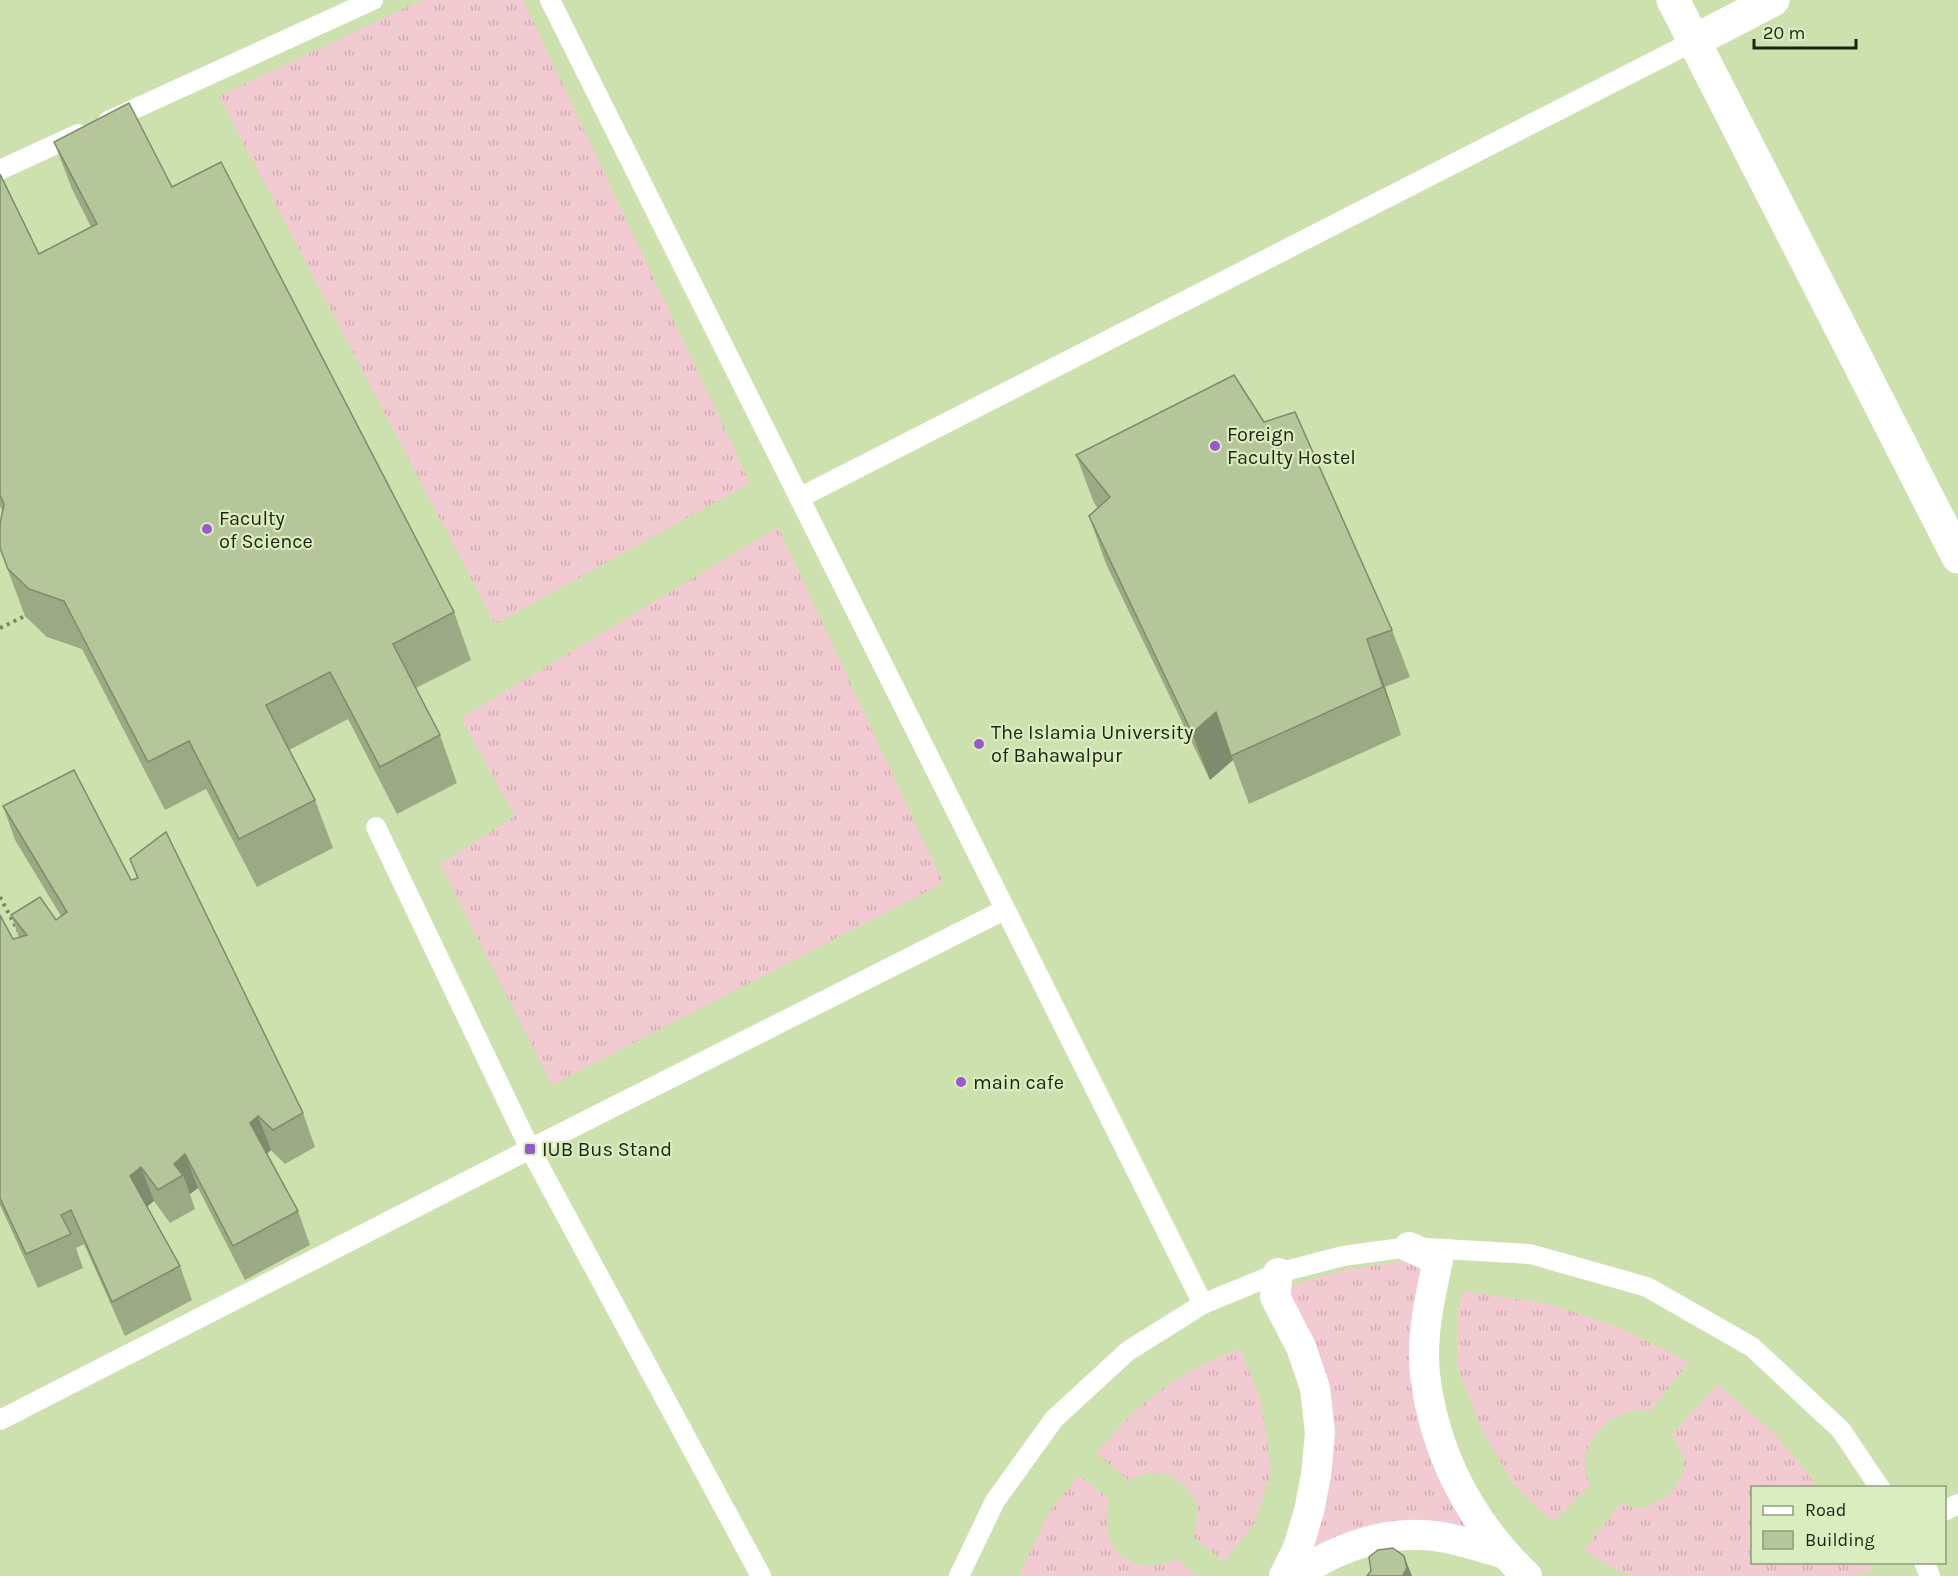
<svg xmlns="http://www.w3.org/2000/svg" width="1958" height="1576" font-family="Karla,sans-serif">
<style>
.built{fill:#cce1ae;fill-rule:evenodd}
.grass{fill:url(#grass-tufts)}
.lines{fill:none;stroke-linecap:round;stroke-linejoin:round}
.path{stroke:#798666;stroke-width:4;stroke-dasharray:3 4.5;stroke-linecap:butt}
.service{stroke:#fff;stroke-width:20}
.pedestrian{stroke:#fff;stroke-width:30}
.minor{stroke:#fff;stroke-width:33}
.wall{fill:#9baa84}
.shaded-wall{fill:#7e8b6c}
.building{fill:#b4c69a;stroke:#7e8b6c;stroke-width:1.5}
.poi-dot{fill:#9759cf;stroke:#daedbf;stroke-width:2}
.labels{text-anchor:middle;stroke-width:4.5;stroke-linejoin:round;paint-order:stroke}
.poi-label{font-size:20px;fill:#1d2312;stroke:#daedbf;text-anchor:start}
</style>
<defs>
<pattern id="grass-tufts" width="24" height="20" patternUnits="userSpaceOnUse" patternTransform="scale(1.5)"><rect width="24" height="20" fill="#f2cad1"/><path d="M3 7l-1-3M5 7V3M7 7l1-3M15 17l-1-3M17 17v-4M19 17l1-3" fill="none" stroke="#cfadb2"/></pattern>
</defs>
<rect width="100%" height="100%" fill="#daedbf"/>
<path class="built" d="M0 0H1958V1576H0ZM1752 1488H1944V1562H1752Z"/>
<g class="grass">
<path d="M422 0H523L750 483 495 624 219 96Z"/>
<path d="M778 527 943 883 552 1085 440 864 515 816 461 718Z"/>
<path d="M1432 1257 1418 1317 1476 1534 1304 1558 1325 1490 1282 1288 1344 1270Z"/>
<path d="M1463 1291 1550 1304 1620 1328 1689 1362 1650 1411C1619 1404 1584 1434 1585 1466 1585 1472 1588 1479 1590 1485L1553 1522 1516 1488 1482 1430 1458 1368 1457 1316Z"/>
<path d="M1240 1349 1259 1395 1266 1432 1271 1472 1255 1522 1224 1562 1194 1538C1195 1530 1197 1522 1198 1515 1198 1505 1193 1496 1187 1489 1169 1469 1151 1470 1128 1480L1096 1453C1111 1437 1125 1419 1142 1405 1171 1380 1204 1362 1240 1349Z"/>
<path d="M1718 1384 1776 1435 1818 1487 1752 1488V1562L1868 1563 1872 1570 1854 1576H1634L1617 1571 1584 1550 1621 1503C1626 1505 1634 1508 1639 1508 1657 1507 1680 1487 1684 1470 1686 1458 1677 1444 1672 1434Z"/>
<path d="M1079 1475 1109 1499C1103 1525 1107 1553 1135 1563 1142 1566 1151 1567 1159 1565 1165 1564 1171 1561 1177 1559L1197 1576H1019L1049 1512Z"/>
</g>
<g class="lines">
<g class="path">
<path d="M0 628 25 616"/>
<path d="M0 897 18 931"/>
</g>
<g class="service">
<path d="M550 0 1203 1304"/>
<path d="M108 121 373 0"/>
<path d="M0 170 78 134"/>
<path d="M799 498 1694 41"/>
<path d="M376 827 530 1149 761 1576"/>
<path d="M0 1420 530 1149 1004 910"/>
<path d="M1944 1511 1958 1504"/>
<path d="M1924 1562 1930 1576"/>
<path d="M959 1576 995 1501 1054 1419 1128 1351 1203 1304 1278 1273 1343 1256 1409 1247 1530 1254 1647 1287 1752 1347 1841 1430 1880 1488"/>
</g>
<g class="pedestrian">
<path d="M1409 1247 1438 1260C1430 1297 1421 1336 1425 1374 1434 1452 1470 1522 1527 1576"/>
<path d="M1278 1273 1275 1297 1301 1347 1315 1388 1320 1433 1316 1475 1309 1511 1298 1548 1284 1576"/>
<path d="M1295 1576C1339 1546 1392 1527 1447 1538 1466 1542 1485 1548 1505 1554"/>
</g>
<g class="minor">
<path d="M1673 0 1958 557"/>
<path d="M1694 41 1773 0"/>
</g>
</g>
<g class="wall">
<path d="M54 142 172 187 454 612 471 660 416 688 440 735 457 783 397 814 348 719 289 750 315 800 333 848 257 887 206 789 165 810 82 649 47 637 25 616 0 549 3 512 0 506V174L39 254 91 227 72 189Z"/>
<path d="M1076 455 1392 630 1410 677 1385 687 1401 735 1249 804 1233 760 1210 780 1106 564 1089 516 1098 508 1094 503Z"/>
<path d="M3 806 131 880 137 878 130 859 303 1113 315 1147 285 1164 271 1150 267 1154 298 1211 310 1245 245 1280 198 1188 190 1194 195 1209 170 1223 154 1201 147 1206 180 1266 192 1300 125 1336 84 1244 76 1248 83 1268 38 1288 0 1205V915L13 939 19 937 11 915 56 920 61 916 15 840Z"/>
</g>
<g class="shaded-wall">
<path d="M1367 639 1385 687 1401 735 1383 687Z"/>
<path d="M1216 712 1233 760 1210 780 1192 733Z"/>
<path d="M258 1116 271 1150 263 1157 250 1123Z"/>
<path d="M185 1154 198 1188 190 1194 183 1175 174 1164Z"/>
<path d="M141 1167 154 1201 143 1210 130 1176Z"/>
<path d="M1404 1556 1412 1576H1403Z"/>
</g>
<g class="building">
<path d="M129 103 172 187 221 162 454 612 393 644 440 735 380 767 330 672 266 705 315 800 239 839 189 741 148 762 64 601 29 589 8 569 0 548V524L4 504 0 495V174L39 254 97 224 54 142Z"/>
<path d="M1234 375 1264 422 1295 412 1392 630 1367 639 1383 687 1231 756 1216 712 1192 733 1089 516 1110 497 1076 455Z"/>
<path d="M74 770 131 880 138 878 130 859 166 832 303 1113 273 1130 258 1116 250 1123 298 1211 233 1246 185 1154 174 1164 183 1175 158 1190 141 1167 130 1176 180 1266 112 1302 71 1210 61 1215 71 1234 26 1254 0 1198V915L13 939 27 935 11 915 40 897 56 920 67 912 3 806Z"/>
<path d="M1393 1548 1404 1556 1407 1568 1403 1575 1404 1576H1367L1371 1571 1369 1557 1378 1550Z"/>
</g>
<g class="poi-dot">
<circle cx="1215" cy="446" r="6"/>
<circle cx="207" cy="529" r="6"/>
<circle cx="979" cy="744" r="6"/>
<circle cx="961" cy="1082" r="6"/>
<rect x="524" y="1143" width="12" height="12" rx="3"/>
</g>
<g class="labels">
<g class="poi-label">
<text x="1227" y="441">Foreign<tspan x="1227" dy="23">Faculty Hostel</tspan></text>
<text x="219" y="525">Faculty<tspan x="219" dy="23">of Science</tspan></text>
<text x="991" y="739">The Islamia University<tspan x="991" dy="23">of Bahawalpur</tspan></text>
<text x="973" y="1089">main cafe</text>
<text x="542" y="1156">IUB Bus Stand</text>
</g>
</g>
<rect x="1751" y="1486" width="195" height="78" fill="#daedbf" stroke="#8e9c7a" stroke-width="1.5"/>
<rect x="1763" y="1506" width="30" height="9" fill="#ffffff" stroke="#8e9c7a" stroke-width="1.5"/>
<text x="1805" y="1516" font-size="18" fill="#1d2312">Road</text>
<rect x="1763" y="1531" width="30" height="18" fill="#b4c69a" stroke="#8e9c7a" stroke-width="1.5"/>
<text x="1805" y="1546" font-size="18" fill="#1d2312">Building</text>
<path d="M1754 39v9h102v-9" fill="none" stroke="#1d2312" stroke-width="3"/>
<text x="1763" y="39" font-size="18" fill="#1d2312" stroke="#daedbf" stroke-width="4.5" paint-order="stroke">20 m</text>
</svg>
